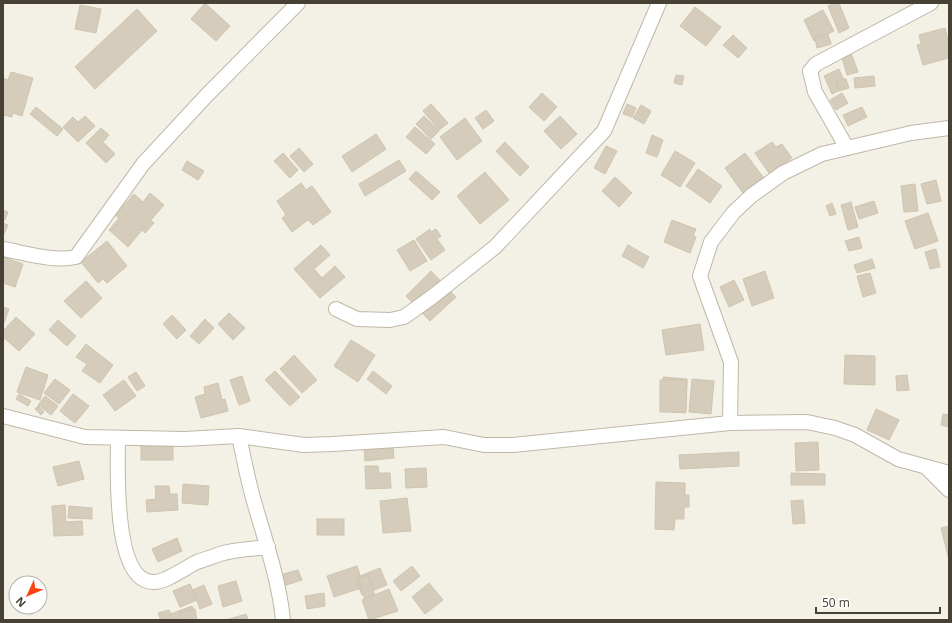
<svg xmlns="http://www.w3.org/2000/svg" width="952" height="623" font-family="'Open Sans',sans-serif">
<style>
.building{fill:#d5ccbb;stroke:#d0c4ae}
.lines{fill:none;stroke-linecap:round;stroke-linejoin:round}
.minor-casing{stroke:#bfb8a8;stroke-width:16}
.minor{stroke:#fff;stroke-width:14}
</style>
<rect width="100%" height="100%" fill="#f3f0e6"/>
<g class="building">
<path d="M205 3 230 26 216 41 191 19Z"/>
<path d="M836 3H839L849 28 839 33 828 6Z"/>
<path d="M80 5 101 9 96 33 75 29Z"/>
<path d="M695 7 721 27 706 46 680 26Z"/>
<path d="M137 9 157 31 95 89 75 67Z"/>
<path d="M823 10 834 31 814 41 804 20Z"/>
<path d="M945 28 949 43V58L923 65 917 45 921 44 919 35Z"/>
<path d="M828 34 831 44 817 48 815 38Z"/>
<path d="M733 35 747 48 738 58 723 45Z"/>
<path d="M852 55 858 72 847 75 842 58Z"/>
<path d="M839 69 847 87 832 94 824 76Z"/>
<path d="M11 72 33 78 22 116 13 113 12 117 3 115V78L8 80Z"/>
<path d="M676 75 684 76 682 85 674 83Z"/>
<path d="M874 76 875 86 855 88 854 78Z"/>
<path d="M846 79 849 88 839 91 836 81Z"/>
<path d="M542 93 557 107 544 121 529 107Z"/>
<path d="M842 93 848 103 836 110 830 100Z"/>
<path d="M431 104 448 123 439 130 423 111Z"/>
<path d="M627 104 636 108 632 117 623 114Z"/>
<path d="M641 105 651 111 644 124 633 118Z"/>
<path d="M36 107 63 129 57 136 30 114Z"/>
<path d="M862 107 867 117 848 126 843 115Z"/>
<path d="M486 110 494 121 483 129 475 118Z"/>
<path d="M85 116 95 126 78 142 63 127 73 117 78 122Z"/>
<path d="M424 116 439 131 431 139 416 124Z"/>
<path d="M560 116 577 134 561 149 544 131Z"/>
<path d="M465 118 482 141 457 160 440 137Z"/>
<path d="M415 127 435 144 426 154 406 137Z"/>
<path d="M101 128 109 135 103 142 115 154 106 163 86 143Z"/>
<path d="M376 134 386 149 352 172 342 156Z"/>
<path d="M652 135 663 140 657 157 646 153Z"/>
<path d="M505 142 529 167 520 176 496 151Z"/>
<path d="M772 142 776 147 782 144 792 158 786 162 790 167 773 179 755 153Z"/>
<path d="M606 146 617 151 605 174 594 168Z"/>
<path d="M299 148 313 164 304 172 290 156Z"/>
<path d="M675 151 695 163 680 187 661 175Z"/>
<path d="M283 153 298 170 290 178 274 161Z"/>
<path d="M745 153 766 181 745 196 725 168Z"/>
<path d="M399 160 406 171 365 196 359 184Z"/>
<path d="M187 161 204 171 198 180 182 170Z"/>
<path d="M698 169 722 186 710 203 686 186Z"/>
<path d="M416 171 440 192 432 200 409 179Z"/>
<path d="M485 172 509 200 480 224 457 196Z"/>
<path d="M615 177 632 193 619 207 602 191Z"/>
<path d="M936 180 941 201 927 204 921 184Z"/>
<path d="M301 183 306 190 312 186 331 212 313 225 308 220 292 232 282 218 286 215 277 201Z"/>
<path d="M915 184 918 211 904 212 901 186Z"/>
<path d="M150 193 164 205 151 220 154 223 145 233 142 230 128 247 109 230 119 218 115 215 134 194 143 202Z"/>
<path d="M874 201 878 213 859 219 855 207Z"/>
<path d="M851 202 858 227 848 230 841 205Z"/>
<path d="M832 203 836 214 830 216 826 206Z"/>
<path d="M3 210 8 212 5 220 3 219Z"/>
<path d="M928 213 938 241 915 249 905 221Z"/>
<path d="M672 220 696 229 693 236 696 237 690 253 664 242Z"/>
<path d="M3 223 8 225 3 236Z"/>
<path d="M430 229 431 232 436 229 441 236 437 239 445 250 431 260 416 239Z"/>
<path d="M859 237 862 248 849 251 845 241Z"/>
<path d="M414 240 427 261 410 271 397 250Z"/>
<path d="M107 241 127 266 107 283 103 279 98 283 81 262Z"/>
<path d="M321 245 330 255 314 269 322 278 335 266 345 277 320 298 294 269Z"/>
<path d="M628 245 649 257 643 268 622 256Z"/>
<path d="M936 249 940 267 930 269 925 252Z"/>
<path d="M3 257 23 264 15 287 3 283Z"/>
<path d="M872 259 875 268 857 273 854 265Z"/>
<path d="M431 271 456 297 430 321 406 296Z"/>
<path d="M765 271 774 298 752 306 743 279Z"/>
<path d="M870 273 876 293 863 297 857 276Z"/>
<path d="M734 280 744 300 729 307 720 287Z"/>
<path d="M86 281 102 298 81 318 64 301Z"/>
<path d="M3 307 9 309 4 323H3Z"/>
<path d="M229 313 245 328 233 340 218 324Z"/>
<path d="M172 315 186 330 177 339 163 324Z"/>
<path d="M16 317 35 334 19 351 3 337V331Z"/>
<path d="M205 319 214 328 199 344 190 336Z"/>
<path d="M58 320 76 336 67 346 49 330Z"/>
<path d="M700 324 704 350 666 355 662 330Z"/>
<path d="M351 340 375 355 358 382 334 366Z"/>
<path d="M86 344 113 365 100 383 82 371 87 364 76 357Z"/>
<path d="M294 355 317 380 302 393 280 369Z"/>
<path d="M845 355 875 356V385L844 384Z"/>
<path d="M26 367 48 375 40 400 17 392Z"/>
<path d="M275 371 300 397 290 406 265 380Z"/>
<path d="M373 371 392 386 386 394 367 379Z"/>
<path d="M136 372 145 386 137 391 128 377Z"/>
<path d="M907 375 909 390 897 391 896 376Z"/>
<path d="M242 376 250 401 239 405 230 380Z"/>
<path d="M663 377 687 379 685 413 661 411Z"/>
<path d="M55 379 70 390 59 404 44 393Z"/>
<path d="M692 379 714 381 711 414 689 412Z"/>
<path d="M124 380 136 396 115 411 103 395Z"/>
<path d="M660 380H687L686 412H660Z"/>
<path d="M218 383 222 400 225 399 228 411 201 418 195 397 205 394 204 387Z"/>
<path d="M19 394 31 401 28 406 16 399Z"/>
<path d="M73 394 89 406 75 423 60 411Z"/>
<path d="M45 396 58 406 51 415 38 405Z"/>
<path d="M38 406 44 412 41 415 35 409Z"/>
<path d="M876 409 899 420 889 440 867 430Z"/>
<path d="M943 414 949 415V427L941 425Z"/>
<path d="M818 442 819 470 796 471 795 443Z"/>
<path d="M393 445 394 458 365 461 364 448Z"/>
<rect x="141" y="446" width="32" height="14"/>
<path d="M739 452V466L680 469 679 455Z"/>
<path d="M79 461 84 479 58 486 53 467Z"/>
<path d="M365 466H378L379 473H390L391 488 366 489Z"/>
<path d="M426 468 427 487 406 488 405 469Z"/>
<path d="M791 473 825 474V485H791Z"/>
<path d="M656 482 685 483V495H689V507H684V519H675L674 530 655 529Z"/>
<path d="M183 484 209 486 208 505 182 503Z"/>
<path d="M155 486H169L170 494H177L178 510 147 512 146 500 156 499Z"/>
<path d="M407 498 411 531 383 533 380 501Z"/>
<path d="M803 500 805 523 793 524 791 501Z"/>
<path d="M65 505 66 522 82 521 83 535 54 536 52 506Z"/>
<path d="M69 506 92 508V519L68 518Z"/>
<rect x="317" y="519" width="27" height="16"/>
<path d="M949 526V560L941 528Z"/>
<path d="M177 538 182 551 158 562 152 549Z"/>
<path d="M357 566 364 587 334 597 327 576Z"/>
<path d="M412 566 420 576 401 591 393 581Z"/>
<path d="M380 568 387 585 362 595 355 578Z"/>
<path d="M298 570 302 580 283 586 280 575Z"/>
<path d="M368 575 375 596 365 600 358 578Z"/>
<path d="M236 581 242 601 223 607 218 586Z"/>
<path d="M429 583 443 600 425 614 412 597Z"/>
<path d="M190 584 197 600 180 607 173 591Z"/>
<path d="M204 585 212 604 200 609 193 590Z"/>
<path d="M389 589 398 611 369 620 362 600Z"/>
<path d="M324 593 325 606 307 609 305 596Z"/>
<path d="M192 606 195 614 180 620H161L160 618Z"/>
<path d="M195 609 197 620H180L179 613Z"/>
<path d="M169 610 173 620H161L158 613Z"/>
<path d="M246 614 248 620H226Z"/>
</g>
<g class="lines">
<g class="minor-casing">
<g id="minor">
<path d="M847 148 815 92 810 71 816 64 931 3"/>
<path d="M3 249C26 253 53 262 76 257L143 164 206 96 298 3"/>
<path d="M336 309 357 319 390 320 404 317 432 297 495 247 604 131 659 3"/>
<path d="M3 416 85 437 184 439 239 436 304 445 333 444 444 437 484 445H513L730 423 807 422 835 428 855 435 898 459 949 473"/>
<path d="M730 423 731 362 700 276 711 242 733 213 751 196 783 173 822 154 911 133 949 128"/>
<path d="M239 436C244 459 248 482 255 505 266 543 279 580 283 620"/>
<path d="M118 438C118 465 112 581 153 582 165 583 186 567 197 562 205 559 213 557 220 554 235 549 253 549 268 547"/>
<path d="M927 468 949 490"/>
</g>
</g>
<use href="#minor" class="minor"/>
</g>
<rect width="952" height="623" fill="none" stroke="#464035" stroke-width="8"/>
<g transform="translate(28 595) rotate(226)"><circle r="19" fill="#ffffff" stroke="#b5b3ae"/>
<path d="M0-3L7 15L0 10L-7 15Z" fill="#fc4314"/>
<text y="-6" font-size="11" font-weight="bold" text-anchor="middle" fill="#464035">N</text>
</g>
<path d="M816 607v6h124v-6" fill="none" stroke="#464035" stroke-width="2"/>
<text x="822" y="607" font-size="12" fill="#464035" stroke="#ffffff" stroke-width="3" paint-order="stroke">50 m</text>
</svg>
